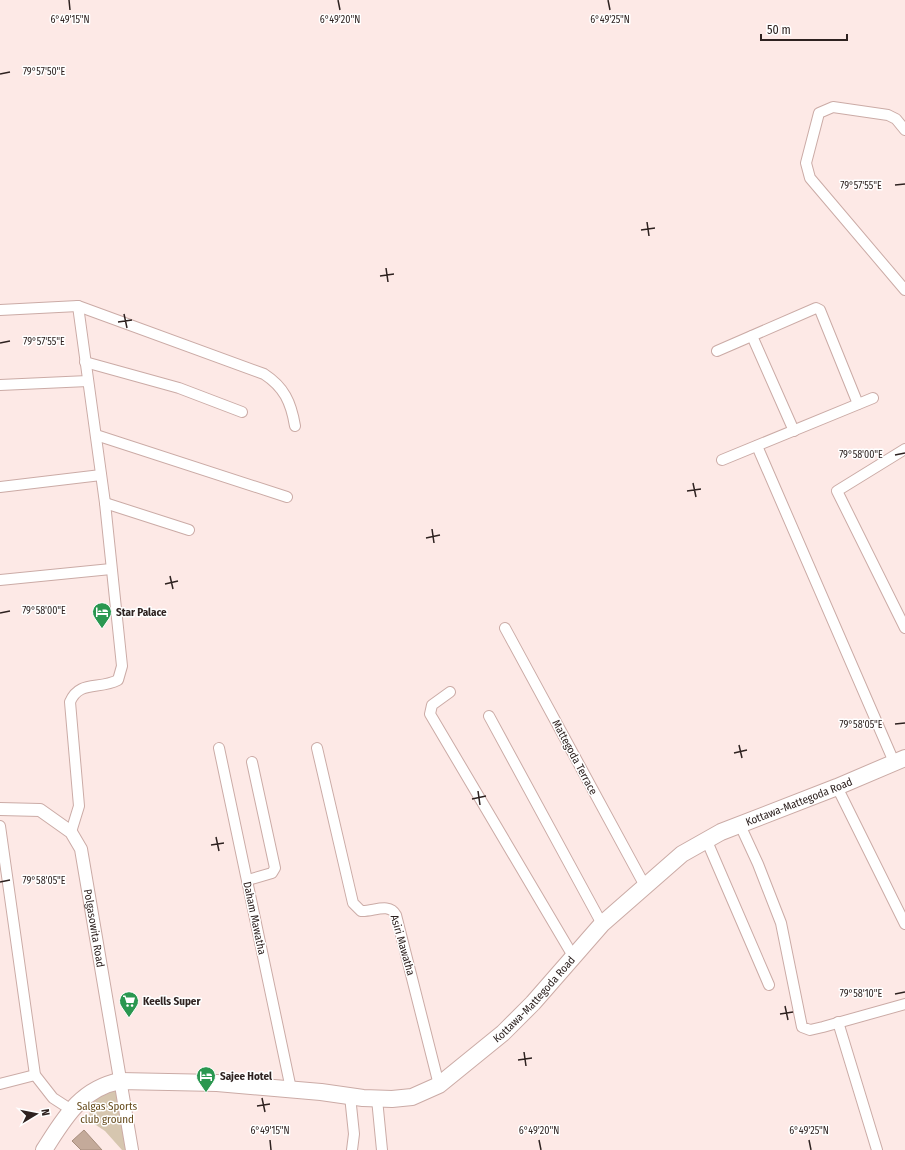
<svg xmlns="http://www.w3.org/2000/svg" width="905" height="1150" font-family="'Fira Sans Condensed',sans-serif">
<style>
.green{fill:#d6c6af}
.building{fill:#c4aa9a;stroke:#a68d7d}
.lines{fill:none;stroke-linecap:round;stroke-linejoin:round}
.minor-casing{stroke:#cbaba6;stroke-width:12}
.tertiary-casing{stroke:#cbaba6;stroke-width:14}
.primary-casing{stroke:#cbaba6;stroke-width:18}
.minor{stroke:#fff;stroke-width:10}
.tertiary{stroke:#fff;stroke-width:12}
.primary{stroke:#fff;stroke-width:16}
.ticks{fill:none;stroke:#2e2220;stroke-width:1.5}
.labels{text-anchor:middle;stroke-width:3;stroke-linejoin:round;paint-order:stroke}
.poi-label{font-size:11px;font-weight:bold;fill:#2e2220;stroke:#fff;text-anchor:start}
.street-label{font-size:11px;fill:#2e2220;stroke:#fff}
.park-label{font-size:11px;fill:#674c1d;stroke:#fff}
.ticks-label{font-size:10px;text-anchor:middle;fill:#2e2220;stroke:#fff;stroke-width:3;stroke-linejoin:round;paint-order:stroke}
</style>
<rect width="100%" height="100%" fill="#fde9e6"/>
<path class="green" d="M118 1083 131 1150H122L105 1131 90 1121C86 1101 103 1092 118 1083Z"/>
<path class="building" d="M84 1130 102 1150H81L72 1141Z"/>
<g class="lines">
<g class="minor-casing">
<g id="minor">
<path d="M905 130 896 119 888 115 833 107 819 113 806 163 810 178 905 290"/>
<path d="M0 310 78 306 264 374C284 387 291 402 295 426"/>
<path d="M752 336 794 431"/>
<path d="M717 351 816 308 820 310 858 404"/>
<path d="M85 362 179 388 242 412"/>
<path d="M0 385 88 381"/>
<path d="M96 435 287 497"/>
<path d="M757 446 894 762"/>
<path d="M905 449 837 491 905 628"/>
<path d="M722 460 873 398"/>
<path d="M0 487 101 475"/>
<path d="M105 503 189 530"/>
<path d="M0 580 111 569"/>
<path d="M505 628 645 886"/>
<path d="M450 692 432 705 430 714 573 956"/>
<path d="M489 716 602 924"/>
<path d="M219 748 291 1089"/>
<path d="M317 748 353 903 361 911C373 912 389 902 396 915L439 1085"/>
<path d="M837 787 905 924"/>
<path d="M740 825 758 864 781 923 802 1027 810 1030 823 1027 905 1004"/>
<path d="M0 826 35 1075 53 1098 70 1109"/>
<path d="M71 832 79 806 70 702C79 680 99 690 118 680L122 666 105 503 78 306"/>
<path d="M706 839 769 985"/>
<path d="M248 880 272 873 275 868 252 762"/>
<path d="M838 1022 877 1150"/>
<path d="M0 1084 35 1075"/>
<path d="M350 1096 354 1134 352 1150"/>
<path d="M377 1099 382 1150"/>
</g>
</g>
<g class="tertiary-casing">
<g id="tertiary">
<path id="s1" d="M0 809 40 810 71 832 81 849 132 1150"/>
</g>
</g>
<g class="primary-casing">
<g id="primary">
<path id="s2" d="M44 1150C64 1119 80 1089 120 1081L217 1083 321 1092 363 1098 392 1099 412 1097 439 1085 503 1033 533 1003 602 924 682 854 721 832 837 787 905 758"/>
</g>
</g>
<use href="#minor" class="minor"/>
<use href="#tertiary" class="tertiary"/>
<use href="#primary" class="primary"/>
</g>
<path class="ticks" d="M69 0 70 10M338 0 340 10M608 0 610 10M0 74 10 72M895 185 905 184M647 222 649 236M641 230 655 228M386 268 388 282M380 276 394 274M124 314 127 328M118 322 132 320M0 343 10 341M895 455 905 453M693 483 696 497M687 491 701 489M432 529 434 543M426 538 440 535M170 576 173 589M165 584 178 581M0 613 10 611M895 724 905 723M739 745 742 758M734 753 747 750M478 791 480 805M472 799 486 796M216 837 219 851M211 845 224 843M0 882 10 880M895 994 905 992M785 1006 788 1020M780 1014 793 1012M524 1052 526 1066M518 1060 532 1058M262 1098 265 1112M257 1106 270 1104M270 1140 271 1150M539 1140 541 1150M809 1140 811 1150"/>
<defs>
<g id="hotel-pin" transform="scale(1)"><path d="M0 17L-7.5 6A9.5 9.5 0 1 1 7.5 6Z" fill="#2a9750" stroke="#fff"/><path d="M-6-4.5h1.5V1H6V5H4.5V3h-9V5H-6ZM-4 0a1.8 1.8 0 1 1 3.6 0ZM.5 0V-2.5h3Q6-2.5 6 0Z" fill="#fff"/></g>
<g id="supermarket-pin" transform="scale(1)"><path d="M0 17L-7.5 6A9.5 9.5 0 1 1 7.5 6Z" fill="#2a9750" stroke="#fff"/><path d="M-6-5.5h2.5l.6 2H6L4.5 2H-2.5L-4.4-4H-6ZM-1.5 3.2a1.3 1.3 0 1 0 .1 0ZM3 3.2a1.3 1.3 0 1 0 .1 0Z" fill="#fff"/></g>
</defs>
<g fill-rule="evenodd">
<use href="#hotel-pin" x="102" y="612"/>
<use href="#supermarket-pin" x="129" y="1001"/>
<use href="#hotel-pin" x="206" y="1076"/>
</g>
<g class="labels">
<g class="poi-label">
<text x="116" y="616">Star Palace</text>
<text x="143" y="1005">Keells Super</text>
<text x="220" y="1080">Sajee Hotel</text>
</g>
<g class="street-label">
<text transform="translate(575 757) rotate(62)" y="4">Mattegoda Terrace</text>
<text dy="4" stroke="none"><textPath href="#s2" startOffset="893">Kottawa-Mattegoda Road</textPath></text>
<text transform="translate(255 918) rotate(78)" y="4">Daham Mawatha</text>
<text dy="4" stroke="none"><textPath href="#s1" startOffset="178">Polgasowita Road</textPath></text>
<text transform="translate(403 945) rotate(74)" y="4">Asiri Mawatha</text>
<text dy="4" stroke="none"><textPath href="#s2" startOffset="557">Kottawa-Mattegoda Road</textPath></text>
</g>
<g class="park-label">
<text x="107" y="1110">Salgas Sports<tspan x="107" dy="13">club ground</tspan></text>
</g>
</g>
<g class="ticks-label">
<text x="70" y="23">6°49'15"N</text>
<text x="340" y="23">6°49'20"N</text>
<text x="610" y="23">6°49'25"N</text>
<text x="44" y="75">79°57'50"E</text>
<text x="861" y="189">79°57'55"E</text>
<text x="44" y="345">79°57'55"E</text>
<text x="861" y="458">79°58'00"E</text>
<text x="44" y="614">79°58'00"E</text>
<text x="861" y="728">79°58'05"E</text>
<text x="44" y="884">79°58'05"E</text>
<text x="861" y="997">79°58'10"E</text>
<text x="270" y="1134">6°49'15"N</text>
<text x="539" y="1134">6°49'20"N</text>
<text x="809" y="1134">6°49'25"N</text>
</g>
<g transform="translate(36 1114) rotate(80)" stroke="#ffffff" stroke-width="3" paint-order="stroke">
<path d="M0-3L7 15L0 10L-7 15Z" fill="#2e2220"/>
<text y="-6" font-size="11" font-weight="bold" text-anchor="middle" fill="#2e2220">N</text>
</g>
<path d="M761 34v6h86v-6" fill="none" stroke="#2e2220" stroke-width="2"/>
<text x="767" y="34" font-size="12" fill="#2e2220" stroke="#ffffff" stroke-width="3" paint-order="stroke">50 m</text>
</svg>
